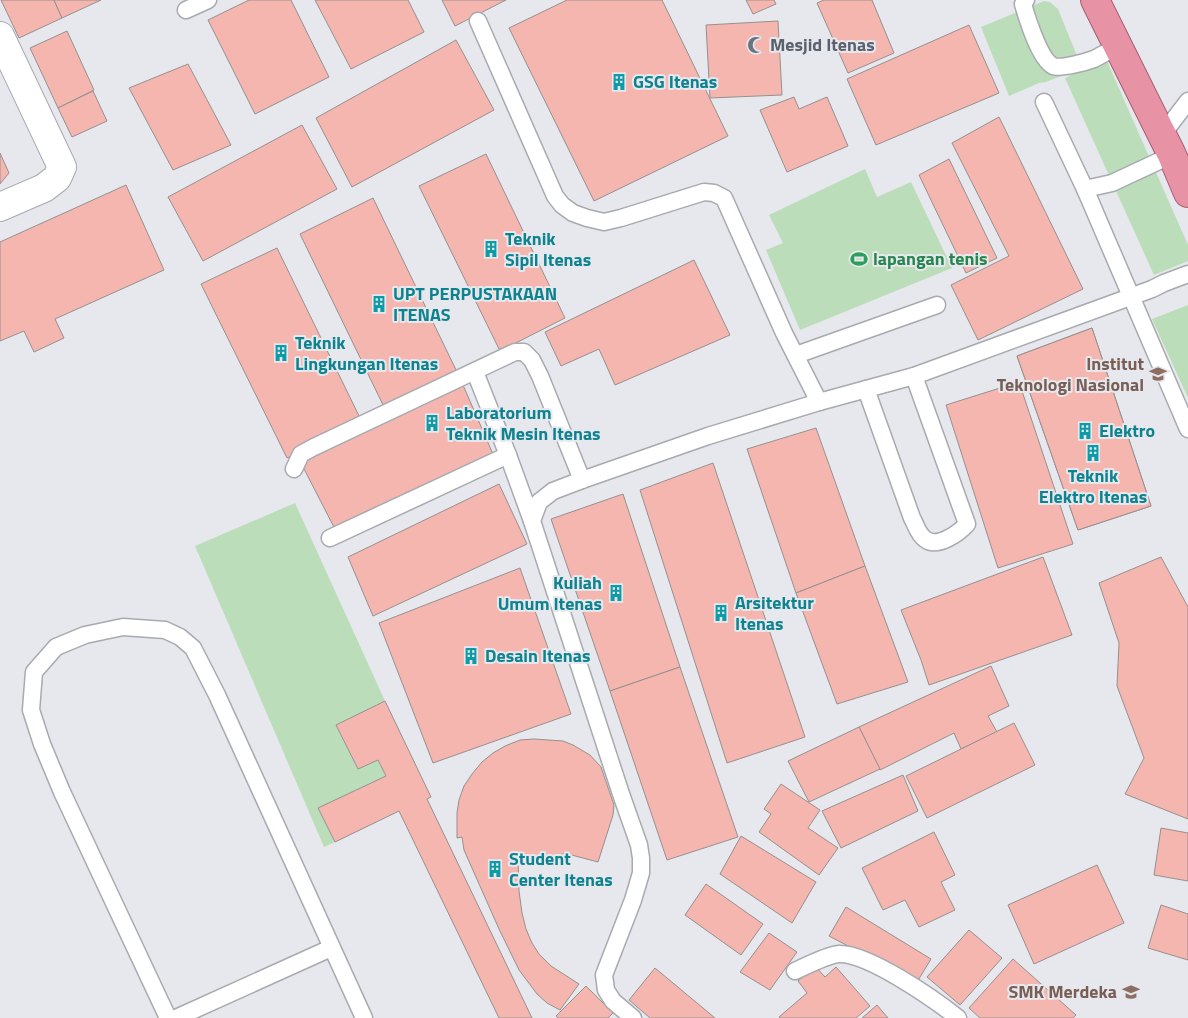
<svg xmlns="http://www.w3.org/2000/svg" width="1188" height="1018" font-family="'Titillium Web',sans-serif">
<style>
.green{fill:#bcddba}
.building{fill:#f4b6af;stroke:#96908f}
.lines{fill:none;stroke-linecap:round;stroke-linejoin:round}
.service-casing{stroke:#a7aaae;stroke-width:19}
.minor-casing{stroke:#a7aaae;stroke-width:30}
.trunk-casing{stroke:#a55f70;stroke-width:30}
.service{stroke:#fff;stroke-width:16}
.minor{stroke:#fff;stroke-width:28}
.trunk{stroke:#e892a6;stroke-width:28}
.labels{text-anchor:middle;stroke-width:4;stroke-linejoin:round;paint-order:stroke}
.worship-label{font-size:18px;font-weight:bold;fill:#5b616d;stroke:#e6e8ed;text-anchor:start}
.culture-label{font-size:18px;font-weight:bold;fill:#0d838f;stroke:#e6e8ed;text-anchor:start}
.leisure-label{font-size:18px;font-weight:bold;fill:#27864d;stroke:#e6e8ed;text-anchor:start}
.education-label{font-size:18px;font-weight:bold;fill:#785e54;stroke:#e6e8ed;text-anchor:end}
</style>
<rect width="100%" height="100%" fill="#e6e8ed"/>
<g class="green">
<path d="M1044 1 1050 2 1058 9 1082 68 1046 82 1039 83 1009 96 981 27Z"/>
<path d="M1106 59 1188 245V261L1154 275 1065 78Z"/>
<path d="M865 169 877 197 911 182 952 268 800 330 766 250 783 243 769 215Z"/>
<path d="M1188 305V398L1152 319Z"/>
<path d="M295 503 385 701 337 725 358 769 378 760 386 776 319 808 335 842 324 847 195 546Z"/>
</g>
<g class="building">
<path d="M1 0H54L62 18 19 38Z"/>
<path d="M54 0H101L62 18Z"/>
<path d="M249 0H291L329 77 255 114 208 20Z"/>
<path d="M315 0H408L424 32 351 69Z"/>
<path d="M442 0H506L455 26Z"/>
<path d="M567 0H662L728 136 594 201 509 28Z"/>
<path d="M746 0H774L776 4 753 14Z"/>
<path d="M824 0H872L894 53 848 73 817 3Z"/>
<path d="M778 21 782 95 710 98 706 25Z"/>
<path d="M969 25 999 93 876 145 847 79Z"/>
<path d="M67 31 94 90 58 108 30 48Z"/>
<path d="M456 40 494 110 352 187 316 118Z"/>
<path d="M188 64 231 145 173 170 129 88Z"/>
<path d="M93 91 107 121 72 137 58 108Z"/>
<path d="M794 97 799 109 827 97 848 146 787 172 760 110Z"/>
<path d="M999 117 1083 289 978 340 951 285 1009 256 952 143Z"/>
<path d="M302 125 337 189 203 261 168 197Z"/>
<path d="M0 153 9 173 0 184Z"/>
<path d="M486 154 565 318 500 351 419 186Z"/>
<path d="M949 159 997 258 966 273 919 175Z"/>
<path d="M126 185 164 270 55 319 64 338 34 352 24 331 0 341V242Z"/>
<path d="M373 198 458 374 385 409 300 234Z"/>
<path d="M277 248 362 422 287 458 201 284Z"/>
<path d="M694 260 730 335 615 385 599 349 561 366 545 332Z"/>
<path d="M1092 328 1151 506 1078 530 1017 356Z"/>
<path d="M1092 328 1151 506 1078 530 1017 356Z"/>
<path d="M1019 382 1073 544 998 568 946 405Z"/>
<path d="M463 385 496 461 338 535 301 463Z"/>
<path d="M816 428 865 566 796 593 747 449Z"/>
<path d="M713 463 805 737 727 763 640 490Z"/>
<path d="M499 484 527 544 373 616 348 557Z"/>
<path d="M623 494 680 667 610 691 551 519Z"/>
<path d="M1043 557 1072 635 929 685 921 660 901 610Z"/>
<path d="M1161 557 1188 607V819L1125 794 1144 758 1117 686 1119 643 1099 583Z"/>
<path d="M865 566 908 682 837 704 796 593Z"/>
<path d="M520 568 571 714 433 763 379 623Z"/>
<path d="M991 666 1009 706 988 716 997 732 961 749 954 733 880 770 859 727Z"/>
<path d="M680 667 738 837 667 860 610 691Z"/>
<path d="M385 701 431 797 427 799 532 1018H499L399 811 335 842 318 808 386 776 378 760 358 769 336 725Z"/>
<path d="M1014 723 1035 765 927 818 906 776Z"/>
<path d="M859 727 880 769 809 802 788 761Z"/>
<path d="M534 739 563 741 573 745 590 755 601 767 614 805 613 815 598 862 564 853 558 857 540 862H530L518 857 519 891 522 913 526 929 532 943 539 954 551 966 579 984 560 1010 547 1003 537 994 519 970 499 929 464 850 462 837 457 838V813L459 800 464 786 472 774 482 762 493 753 505 746 520 740Z"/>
<path d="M903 775 918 811 841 848 822 811Z"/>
<path d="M781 784 820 810 808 828 838 848 819 875 759 832 771 814 764 809Z"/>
<path d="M1161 828 1188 833V881L1154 875Z"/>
<path d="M934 832 955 875 941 882 955 910 919 927 905 900 883 910 862 868Z"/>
<path d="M741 836 816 882 792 923 720 874Z"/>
<path d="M1097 865 1124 923 1034 964 1008 905Z"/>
<path d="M706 884 763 924 741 955 685 915Z"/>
<path d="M1161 905 1188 914V960L1148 948Z"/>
<path d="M846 907 931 959 917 982 829 936Z"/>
<path d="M969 930 1002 958 960 1005 927 977Z"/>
<path d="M769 933 797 952 770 990 740 972Z"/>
<path d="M1013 959 1076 1015 1073 1018H980L969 1008Z"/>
<path d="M815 966 825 977 836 967 870 1006 856 1018H780L779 1017 807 993 798 981Z"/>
<path d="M655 968 715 1018H650L629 1000Z"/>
<path d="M586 986 613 1013 608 1018H558L556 1016Z"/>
<path d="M877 1005 888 1018H862Z"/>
</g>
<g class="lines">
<g class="service-casing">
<g id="service">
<path d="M1026 0 1023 4C1027 18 1040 60 1053 66 1061 69 1086 62 1094 59 1102 55 1110 50 1118 46"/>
<path d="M186 10 208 0"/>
<path d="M478 21 555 196 562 205 573 213 587 218 604 222 621 218 704 192 714 193 724 198 784 333 819 402"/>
<path d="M1044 102 1085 189 1188 429"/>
<path d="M1162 135 1188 101"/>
<path d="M1085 189 1112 183 1172 155"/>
<path d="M796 355 937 305"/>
<path d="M475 372 508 455 532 521"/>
<path d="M866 389 912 518C916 525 918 534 925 539 937 549 959 533 967 524L914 376"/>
<path d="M294 469 301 454 314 447 515 352H524L532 360 540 376 582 480"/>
<path d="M330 538 508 455"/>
<path d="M795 971C806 966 827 955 839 954 868 953 934 999 958 1018"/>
<path d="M168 1018 62 792 42 744 31 710 34 672 56 647 85 635 123 627 165 630 180 637 193 648 217 695 364 1018"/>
<path d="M176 1018 331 948"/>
<path d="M633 1018 613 1001 606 990 604 975 633 900 641 873V858L639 845 621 794 532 521 539 502 553 491 582 480 708 436 819 402 914 376 1152 289 1164 283 1188 274"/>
</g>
</g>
<g class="minor-casing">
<path id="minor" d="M0 36 62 167 57 178 44 188 0 207"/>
</g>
<g class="trunk-casing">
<path id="trunk" d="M1095 0 1172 155 1188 193"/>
</g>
<use href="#service" class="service"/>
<use href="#minor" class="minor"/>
<use href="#trunk" class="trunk"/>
</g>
<defs>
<g id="mosque-bare" transform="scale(1.35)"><path d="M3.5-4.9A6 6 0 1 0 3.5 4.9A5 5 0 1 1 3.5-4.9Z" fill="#6b7280" stroke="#e6e8ed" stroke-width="2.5" paint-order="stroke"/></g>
<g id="building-bare" transform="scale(1.35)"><path d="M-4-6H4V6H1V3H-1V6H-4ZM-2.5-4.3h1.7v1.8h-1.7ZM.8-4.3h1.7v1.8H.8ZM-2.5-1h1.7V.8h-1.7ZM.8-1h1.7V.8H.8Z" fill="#0f9aa8" stroke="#e6e8ed" stroke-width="2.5" paint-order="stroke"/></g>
<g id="stadium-bare" transform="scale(1.35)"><path d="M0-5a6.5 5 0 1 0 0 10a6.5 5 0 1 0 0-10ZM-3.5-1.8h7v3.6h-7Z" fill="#2e9e5b" stroke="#e6e8ed" stroke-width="2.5" paint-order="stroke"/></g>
<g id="university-bare" transform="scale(1.35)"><path d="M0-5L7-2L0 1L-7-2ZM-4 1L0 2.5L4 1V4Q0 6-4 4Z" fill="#8d6e63" stroke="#e6e8ed" stroke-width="2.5" paint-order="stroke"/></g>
<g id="school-bare" transform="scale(1.35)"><path d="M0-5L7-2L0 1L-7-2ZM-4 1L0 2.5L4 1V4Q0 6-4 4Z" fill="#8d6e63" stroke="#e6e8ed" stroke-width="2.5" paint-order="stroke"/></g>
</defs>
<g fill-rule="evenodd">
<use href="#mosque-bare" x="756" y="45"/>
<use href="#building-bare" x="619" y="82"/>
<use href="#building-bare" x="491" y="249"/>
<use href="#stadium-bare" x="859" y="259"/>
<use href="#building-bare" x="379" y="304"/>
<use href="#building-bare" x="281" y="353"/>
<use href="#university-bare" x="1158" y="374"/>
<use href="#building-bare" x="432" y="423"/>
<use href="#building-bare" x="1085" y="431"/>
<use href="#building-bare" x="1093" y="453"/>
<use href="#building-bare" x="616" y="593"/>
<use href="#building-bare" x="721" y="613"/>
<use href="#building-bare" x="471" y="656"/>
<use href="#building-bare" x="495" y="869"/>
<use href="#school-bare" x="1131" y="992"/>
</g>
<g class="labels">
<g class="worship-label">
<text x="770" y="51">Mesjid Itenas</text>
</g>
<g class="culture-label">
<text x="633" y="88">GSG Itenas</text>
<text x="505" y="245">Teknik<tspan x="505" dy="21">Sipil Itenas</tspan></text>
<text x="393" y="300">UPT PERPUSTAKAAN<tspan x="393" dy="21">ITENAS</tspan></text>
<text x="295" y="349">Teknik<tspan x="295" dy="21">Lingkungan Itenas</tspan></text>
<text x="446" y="419">Laboratorium<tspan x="446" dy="21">Teknik Mesin Itenas</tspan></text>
<text x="1099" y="437">Elektro</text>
<text x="1093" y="482" text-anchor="middle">Teknik<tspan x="1093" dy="21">Elektro Itenas</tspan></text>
<text x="602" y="589" text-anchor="end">Kuliah<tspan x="602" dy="21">Umum Itenas</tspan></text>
<text x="735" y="609">Arsitektur<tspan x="735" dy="21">Itenas</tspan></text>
<text x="485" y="662">Desain Itenas</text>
<text x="509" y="865">Student<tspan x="509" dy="21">Center Itenas</tspan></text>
</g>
<g class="leisure-label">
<text x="873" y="265">lapangan tenis</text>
</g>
<g class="education-label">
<text x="1144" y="370">Institut<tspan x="1144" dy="21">Teknologi Nasional</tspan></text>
<text x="1117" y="998">SMK Merdeka</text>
</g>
</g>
</svg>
